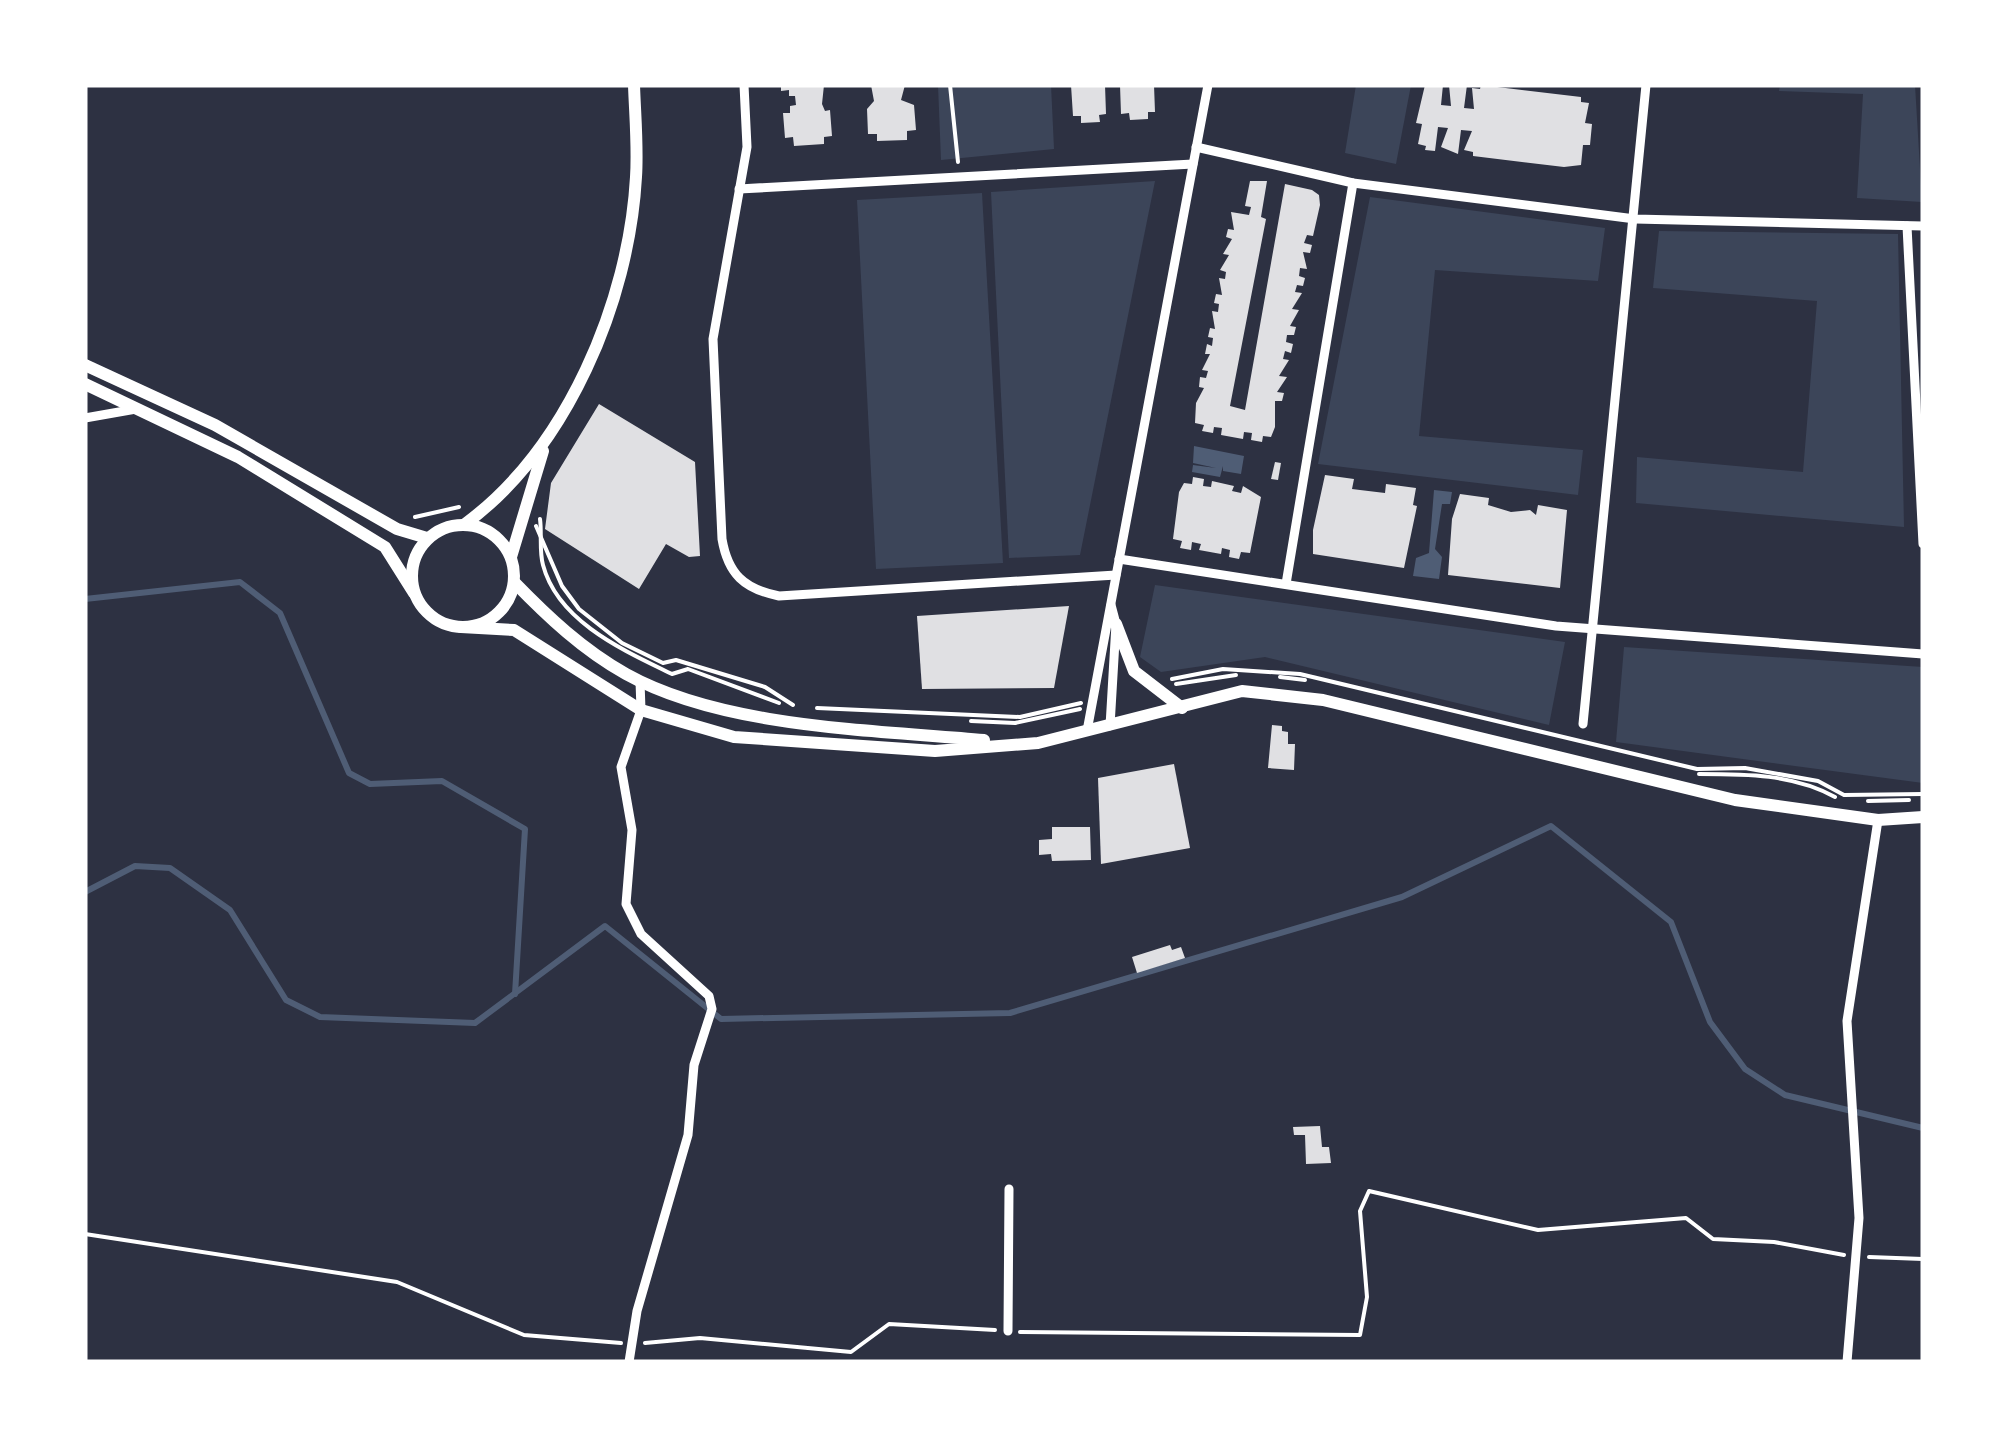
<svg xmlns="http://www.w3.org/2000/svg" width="2008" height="1447" font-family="'Sofia Sans Condensed',sans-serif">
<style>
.green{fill:#3c4559}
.water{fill:#4f5d75}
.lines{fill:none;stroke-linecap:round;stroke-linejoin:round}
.stream{stroke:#4f5d75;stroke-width:6}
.building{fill:#e0e0e3}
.path{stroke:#fff;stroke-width:4}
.minor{stroke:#fff;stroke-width:9}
.secondary{stroke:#fff;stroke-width:12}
</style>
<rect width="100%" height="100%" fill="#2d3142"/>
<g class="green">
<path d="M938 85H1051L1054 149 941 160Z"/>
<path d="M1356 85H1411L1396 164 1345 153Z"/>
<path d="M1780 85H1915L1922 202 1857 198 1863 94 1779 91Z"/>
<path d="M1155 181 1080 555 1009 558 991 192Z"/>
<path d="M982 193 1003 563 876 569 857 200Z"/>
<path d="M1370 197 1605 228 1598 281 1435 270 1419 436 1583 450 1578 495 1318 464Z"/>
<path d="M1659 231 1898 234 1904 527 1636 503 1637 457 1803 472 1817 301 1653 288Z"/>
<path d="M1155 585 1565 642 1549 725 1265 657 1161 672 1140 657Z"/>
<path d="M1624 647 1923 667V783L1616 742Z"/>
</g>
<g class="water">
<path d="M1194 446 1244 456 1241 474 1223 471V466L1220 477 1192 472 1193 465 1216 468 1193 463Z"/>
<path d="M1434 490 1452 492 1450 504H1442L1435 549 1442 557 1439 579 1413 576 1416 558 1429 553Z"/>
</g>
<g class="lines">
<g class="stream">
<path d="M85 599 240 582 280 613 349 773 370 784 442 781 525 829 515 994"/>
<path d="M85 892 135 866 170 868 230 910 286 1000 320 1017 475 1023 605 926 721 1019 1010 1013 1402 897 1551 826 1671 922 1710 1022 1745 1069 1785 1095 1923 1128"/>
</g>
</g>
<g class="building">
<path d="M781 85H824L822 104 825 111 830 110 832 136 824 137V144L794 146 793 137 785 138 783 113H790V106L796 105 795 96H789V90L781 91Z"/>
<path d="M871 85H905L901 100 914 105 916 130 907 131V140L877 141V134H868L867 109 874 101Z"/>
<path d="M1071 85H1105L1106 114 1099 115 1100 122 1081 123V116H1073Z"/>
<path d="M1120 85H1154L1155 112H1148V119L1130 120 1129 113 1121 114Z"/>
<path d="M1425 85H1443L1441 105 1451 106 1449 85H1467L1464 108 1474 109 1472 88 1480 89 1481 85 1581 97V102L1589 103 1585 123 1592 124 1590 145H1583L1581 165 1564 167 1473 156V152L1464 150 1472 131 1461 130 1458 154 1441 147 1448 128 1438 127 1435 151 1425 150 1426 146 1418 144 1422 124 1416 123Z"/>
<path d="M1250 181H1267L1261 217 1266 219 1230 406 1245 410 1285 184 1312 190 1319 195 1320 205 1313 236 1307 235 1304 243 1312 245 1310 253 1303 252 1307 269 1300 268 1299 276 1305 278 1303 286 1297 285 1295 292 1302 293 1292 309 1299 310 1290 326 1296 327 1294 335H1287L1286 342 1293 344 1291 353 1285 351 1283 359 1289 360 1279 376 1287 377 1277 392 1284 393 1282 401H1275V427L1271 437 1263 436 1262 442 1251 440 1252 433 1244 432 1243 439 1221 435 1222 428 1214 427 1213 433 1202 431 1204 425 1195 423 1196 403 1204 388 1199 387 1200 377 1206 378 1208 371 1202 370 1210 354H1205L1207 344 1212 346 1213 338 1208 337 1210 328 1215 329 1212 311 1218 312 1219 304 1214 303 1216 294 1222 295 1219 278 1225 279 1226 272 1220 270 1229 255 1223 254 1232 239 1226 237 1228 229 1234 230 1231 212 1249 215 1251 207 1245 206Z"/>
<path d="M599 404 695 462 700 556 689 557 666 544 639 589 545 529 551 483Z"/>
<path d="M1275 462 1281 463 1278 480 1271 479Z"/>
<path d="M1325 475 1354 479 1352 489 1360 490 1385 493 1386 484 1416 488 1413 505 1417 506 1404 568 1313 554V530Z"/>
<path d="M1193 477 1204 479 1203 486 1211 487 1212 481 1234 486 1232 491 1241 493 1243 486 1261 497 1250 553 1241 552 1239 559 1229 557 1230 550 1222 548 1221 554 1199 550 1201 544 1192 542 1191 550 1180 548 1182 541 1173 539 1179 492 1184 483 1192 484Z"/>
<path d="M1460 494 1489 498 1488 505 1511 512 1530 510 1536 515 1538 505 1567 510 1560 588 1448 575 1452 519Z"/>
<path d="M1069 606 1054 688 922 689 917 616Z"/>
<path d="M1272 725 1282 726V731L1288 732V744H1295L1294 770 1268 768Z"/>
<path d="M1174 764 1190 848 1101 864 1098 778Z"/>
<path d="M1052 827H1090L1091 860 1052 861 1051 854 1039 855V840L1052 839Z"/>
<path d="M1170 945 1172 950 1181 947 1185 958 1137 973 1132 957Z"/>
<path d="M1320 1126 1322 1147H1329L1331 1163 1306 1164 1305 1135H1294L1293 1127Z"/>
</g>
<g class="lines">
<g class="path">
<path d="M950 85 958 162"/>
<path d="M415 517 459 507"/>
<path d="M540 519C542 533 539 551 543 565 558 622 625 651 672 674L688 669 779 703"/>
<path d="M536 526 562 586 579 609 622 643 663 663 676 660 765 687 793 705"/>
<path d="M1280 677 1305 680"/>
<path d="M1172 679 1223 669 1300 674 1697 769 1745 768 1818 781 1844 795 1923 794"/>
<path d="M1176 684 1236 675"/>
<path d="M817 708 1020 717 1081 703"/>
<path d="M971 721 1015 723 1080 709"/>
<path d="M1699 774C1745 774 1794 774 1835 797"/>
<path d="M1868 801 1909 800"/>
<path d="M85 1234 397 1282 524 1335 621 1343"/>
<path d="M1869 1257 1923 1259"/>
<path d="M1020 1332 1360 1335 1367 1297 1360 1211 1369 1191 1538 1230 1686 1218 1713 1239 1774 1242 1844 1255"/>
<path d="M645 1343 700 1338 851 1352 889 1324 995 1330"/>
</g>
<g class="minor">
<path d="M744 85 747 147 713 339 722 539C728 574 744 589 779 596L1116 575"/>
<path d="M1196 147 1353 183 1635 219 1923 226"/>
<path d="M739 189 1193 164"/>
<path d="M1907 226 1923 544"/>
<path d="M85 418 136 409"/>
<path d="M1119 559 1556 626 1923 654"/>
<path d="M1286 584 1353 183"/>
<path d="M1583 724 1646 85"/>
<path d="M1110 726 1116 624 1111 605"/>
<path d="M1087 731 1208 85"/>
<path d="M1008 1331 1009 1189"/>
<path d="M629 1362 637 1311 688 1135 694 1065 712 1009 709 996 641 934 626 904 632 830 621 767 641 710 640 681"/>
<path d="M1847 1362 1859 1218 1847 1021 1878 820"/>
</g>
<g class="secondary">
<path d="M85 365 215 425 397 529 427 538"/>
<path d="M85 384 238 457 385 547 414 593"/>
<path d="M465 524C567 449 629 302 636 177 638 147 635 115 634 85"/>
<circle cx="463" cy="576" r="51"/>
<path d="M511 557 543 451"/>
<path d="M514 582C548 617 583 650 626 674 723 728 874 730 984 740"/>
<path d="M1116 624 1134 671 1182 708"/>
<path d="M461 627 514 630 641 710 734 737 935 751 1038 743 1242 691 1323 700 1735 800 1878 820 1923 817"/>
</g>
</g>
<rect width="2008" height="1447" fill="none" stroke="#ffffff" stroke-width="175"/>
</svg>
